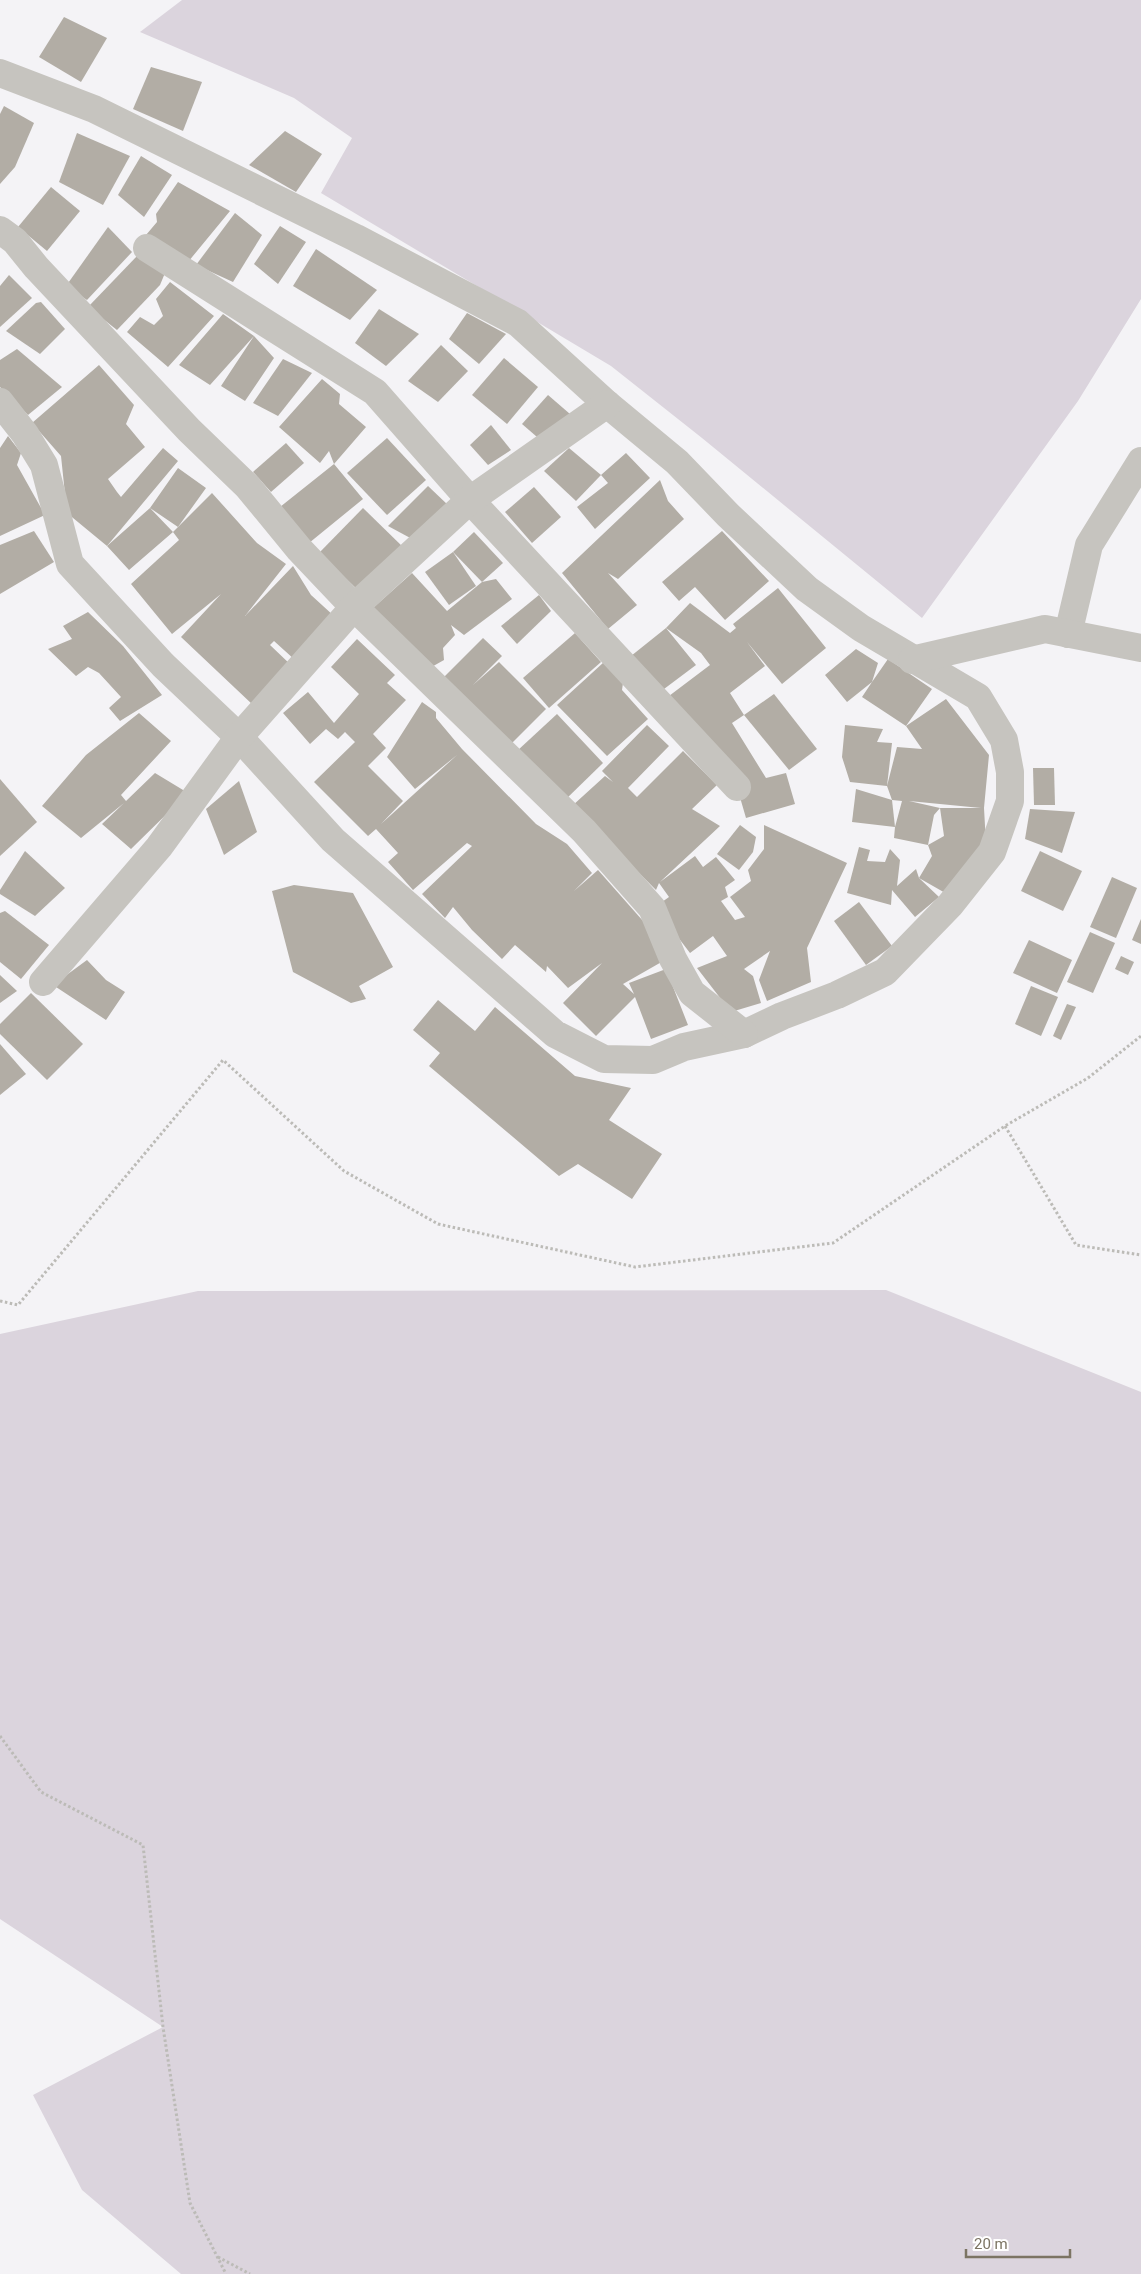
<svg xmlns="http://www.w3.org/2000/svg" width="1141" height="2274" font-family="Roboto,sans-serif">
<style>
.green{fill:#dbd4dd}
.building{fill:#b2ada5;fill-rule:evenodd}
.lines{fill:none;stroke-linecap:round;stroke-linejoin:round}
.path{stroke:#bcbbb7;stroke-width:3;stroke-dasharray:2.5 2.5;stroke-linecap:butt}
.minor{stroke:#c6c4bf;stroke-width:28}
</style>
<rect width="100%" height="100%" fill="#f4f3f6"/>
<g class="green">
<path d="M182 0H1141V299L1078 401 922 618 702 438 611 366 321 193 352 138 294 98 140 32Z"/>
<path d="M886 1290 1141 1392V2274H181L82 2190 33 2095 163 2027 0 1919V1334L198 1291Z"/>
</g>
<g class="building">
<path d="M64 17 107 38 81 82 39 57Z"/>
<path d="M151 67 202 82 183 131 133 109Z"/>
<path d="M4 106 34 123 15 167 0 184V114Z"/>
<path d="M285 131 322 154 296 192 249 165Z"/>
<path d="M77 133 130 156 103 205 59 182Z"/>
<path d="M141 156 172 175 144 217 118 195Z"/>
<path d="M178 182 230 211 188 262 146 235 157 222 156 214Z"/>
<path d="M51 187 80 211 47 251 18 227Z"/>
<path d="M235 213 262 235 233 282 196 265Z"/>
<path d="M280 226 306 242 278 284 254 264Z"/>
<path d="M108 227 132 252 87 300 66 286Z"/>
<path d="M316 249 377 290 350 320 293 286Z"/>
<path d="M138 255 165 273 160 285 117 330 88 307Z"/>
<path d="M9 275 32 298 0 327V286Z"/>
<path d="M170 282 214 316 168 367 127 332 140 317 154 325 163 316 156 299Z"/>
<path d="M41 302 65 329 40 354 6 331 36 303Z"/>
<path d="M379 309 419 334 386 366 355 343Z"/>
<path d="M467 313 506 334 479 364 449 339Z"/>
<path d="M223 314 254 336 274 358 245 401 221 386 254 336 210 385 179 365Z"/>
<path d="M441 345 468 371 438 402 408 381Z"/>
<path d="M17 349 62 387 28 415 0 387V360Z"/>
<path d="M504 358 538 387 507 424 472 395Z"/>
<path d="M283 359 312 373 278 416 253 403Z"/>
<path d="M99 365 134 405 126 424 145 447 108 479 117 492 121 497 163 448 178 461 107 546 67 513 61 456 32 423Z"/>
<path d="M322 379 340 394 339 404 366 427 334 464 363 499 309 543 280 507 334 464 329 451 320 463 279 427Z"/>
<path d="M548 395 570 414 544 443 522 424Z"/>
<path d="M491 425 511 450 488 465 470 445Z"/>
<path d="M8 436 21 453 17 465 45 515 0 536V448Z"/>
<path d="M387 438 426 480 387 515 347 473Z"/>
<path d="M286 443 304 463 271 492 253 472Z"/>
<path d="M569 448 601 475 576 501 544 471Z"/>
<path d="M626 453 650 478 595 529 577 507 608 483 601 475Z"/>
<path d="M178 468 206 488 178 527 150 508 173 532 129 570 107 546 150 508Z"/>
<path d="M660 480 668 501 684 519 618 579 608 573 637 605 608 629 562 573Z"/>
<path d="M428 486 449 506 414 540 388 526Z"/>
<path d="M534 487 561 517 532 543 505 512Z"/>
<path d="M212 493 257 543 286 564 245 616 293 566 311 595 334 616 295 660 274 641 270 645 292 666 253 705 181 637 221 594 172 634 131 584 179 540 173 532Z"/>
<path d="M363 508 405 549 361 593 319 553Z"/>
<path d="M34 531 54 562 0 594V545Z"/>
<path d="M722 531 769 581 725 620 695 587 679 601 662 582Z"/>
<path d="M474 532 503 563 482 582 453 552Z"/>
<path d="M453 552 476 586 449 605 425 572Z"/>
<path d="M412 573 447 611 482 582 496 579 512 599 464 635 451 625 455 635 443 648 444 660 428 669 373 608Z"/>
<path d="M778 588 826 648 782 684 747 642 765 666 730 693 744 715 732 723 766 778 786 773 795 804 746 818 737 787 669 696 710 665 701 653 666 628 696 665 660 692 631 656 666 628 690 603 730 633 736 628 733 624Z"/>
<path d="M539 595 551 611 517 644 501 626Z"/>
<path d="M88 612 123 646 162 695 120 721 109 708 121 697 99 673 88 667 76 676 48 649 72 639 63 626Z"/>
<path d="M575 633 601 662 549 708 523 678Z"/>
<path d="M483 638 502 656 473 685 499 662 546 709 508 747 442 679Z"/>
<path d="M357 639 395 675 387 683 406 700 373 734 386 748 368 766 403 801 381 824 457 755 415 789 387 757 422 702 436 712V718L462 749 536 824 567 844 592 873 574 891 598 870 643 921 665 960 623 984 634 994 629 983 666 969 688 1025 651 1039 635 997 596 1036 563 1003 602 963 568 988 547 966 546 972 515 945 502 959 472 930 453 907 445 918 422 894 472 846 467 843 413 890 388 862 398 853 376 829 368 836 314 782 355 742 345 732 338 739 326 729 310 744 283 713 308 692 334 723 359 694 331 667Z"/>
<path d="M856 649 878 663 872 682 888 659 932 689 906 726 862 697 872 682 847 702 825 675Z"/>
<path d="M604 662 623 683 622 690 648 719 607 756 557 705Z"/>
<path d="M774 694 817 749 789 770 744 715Z"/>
<path d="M946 699 989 755 984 808 986 844 954 898 919 878 932 856 928 845 944 836 940 808 934 815 928 845 894 838 895 827 902 801 892 800 887 786 850 782 842 757 845 725 883 729 877 742 892 743 887 786 897 747 922 749 906 726ZM909 801 981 808H940Z"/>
<path d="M139 713 171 741 121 795 126 801 155 773 188 793 131 849 102 824 124 803 81 838 42 806 86 755Z"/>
<path d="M557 714 603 763 564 801 517 751Z"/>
<path d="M647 725 669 746 628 788 637 797 683 751 717 785 692 809 720 826 660 882 695 856 703 867 716 857 735 880 725 887 728 897 721 901 735 920 745 917 730 897 751 881 748 870 764 849V825L847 863 807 948 811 982 767 1001 759 980 770 951 744 969 753 976 761 1003 731 1012 697 968 727 956 713 936 690 953 655 907 669 897 659 883 656 890 572 806 605 776 613 782 602 771Z"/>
<path d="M1033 768H1054L1055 805H1034Z"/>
<path d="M0 779 37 822 0 856Z"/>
<path d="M239 781 257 832 224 855 206 809Z"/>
<path d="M856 789 892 800 895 827 852 822Z"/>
<path d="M1030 809 1075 812 1062 853 1025 839Z"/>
<path d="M740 825 756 837 753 852 739 870 717 854Z"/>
<path d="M859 847 870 850 867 861 885 862 890 849 900 860 897 886 916 869 919 878 939 897 915 917 892 890 891 905 847 893Z"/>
<path d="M25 851 65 888 35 916 0 894V890Z"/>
<path d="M1040 851 1082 871 1063 911 1021 891Z"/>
<path d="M1112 877 1137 888 1116 938 1090 927Z"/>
<path d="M294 885 353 893 393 967 359 986 366 999 351 1003 293 972 272 891Z"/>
<path d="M859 902 892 946 866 965 834 921Z"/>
<path d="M5 911 49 945 21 979 0 962V913Z"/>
<path d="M1141 919V944L1132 940Z"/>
<path d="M1090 932 1115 943 1093 993 1067 982Z"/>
<path d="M1029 940 1072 960 1057 993 1013 973Z"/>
<path d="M1121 956 1134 962 1128 975 1115 969Z"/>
<path d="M87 960 106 980 125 992 106 1020 53 985Z"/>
<path d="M0 975 17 991 0 1003Z"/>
<path d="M1031 986 1058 997 1041 1036 1015 1024Z"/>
<path d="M31 993 83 1044 47 1080 0 1034V1024Z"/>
<path d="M438 1000 475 1031 495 1007 575 1076 631 1088 609 1120 662 1154 632 1199 578 1164 559 1176 429 1066 440 1053 413 1030Z"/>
<path d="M1067 1004 1076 1007 1061 1040 1053 1036Z"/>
<path d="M0 1044 26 1074 0 1095Z"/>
</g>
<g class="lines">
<g class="path">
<path d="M1005 1126 1076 1245 1141 1255"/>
<path d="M0 1301 18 1305 223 1060 344 1171 438 1224 635 1267 833 1243 1005 1126 1088 1078 1141 1036"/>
<path d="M0 1736 41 1792 143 1845 163 2027 190 2203 226 2274"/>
<path d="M218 2257 250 2274"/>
</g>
<g class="minor">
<path d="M0 73 94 109 356 238 518 323 607 404 677 462 728 515 807 589 861 628 978 697 1004 740 1010 772V801L992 852 950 905 885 972 837 995 782 1016 744 1034 684 1047 653 1060 604 1059 555 1034 333 840 239 737 163 665 70 564 44 465 25 434 0 402"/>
<path d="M0 230 15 241 36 267 189 430 248 487 299 549 354 607 584 831 652 908 673 959 692 993 744 1034"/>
<path d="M147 248 375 392 470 500 737 787"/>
<path d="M1068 634 1089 545 1141 461"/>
<path d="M912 660 1045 629 1141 648"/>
<path d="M43 982 159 847 239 737 354 607 470 500 607 404"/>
</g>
</g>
<path d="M966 2249v8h104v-8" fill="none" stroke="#7c7463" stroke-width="2.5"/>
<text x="974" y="2249" font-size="15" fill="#7c7463" stroke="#ffffff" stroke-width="4" paint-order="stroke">20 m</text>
</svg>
